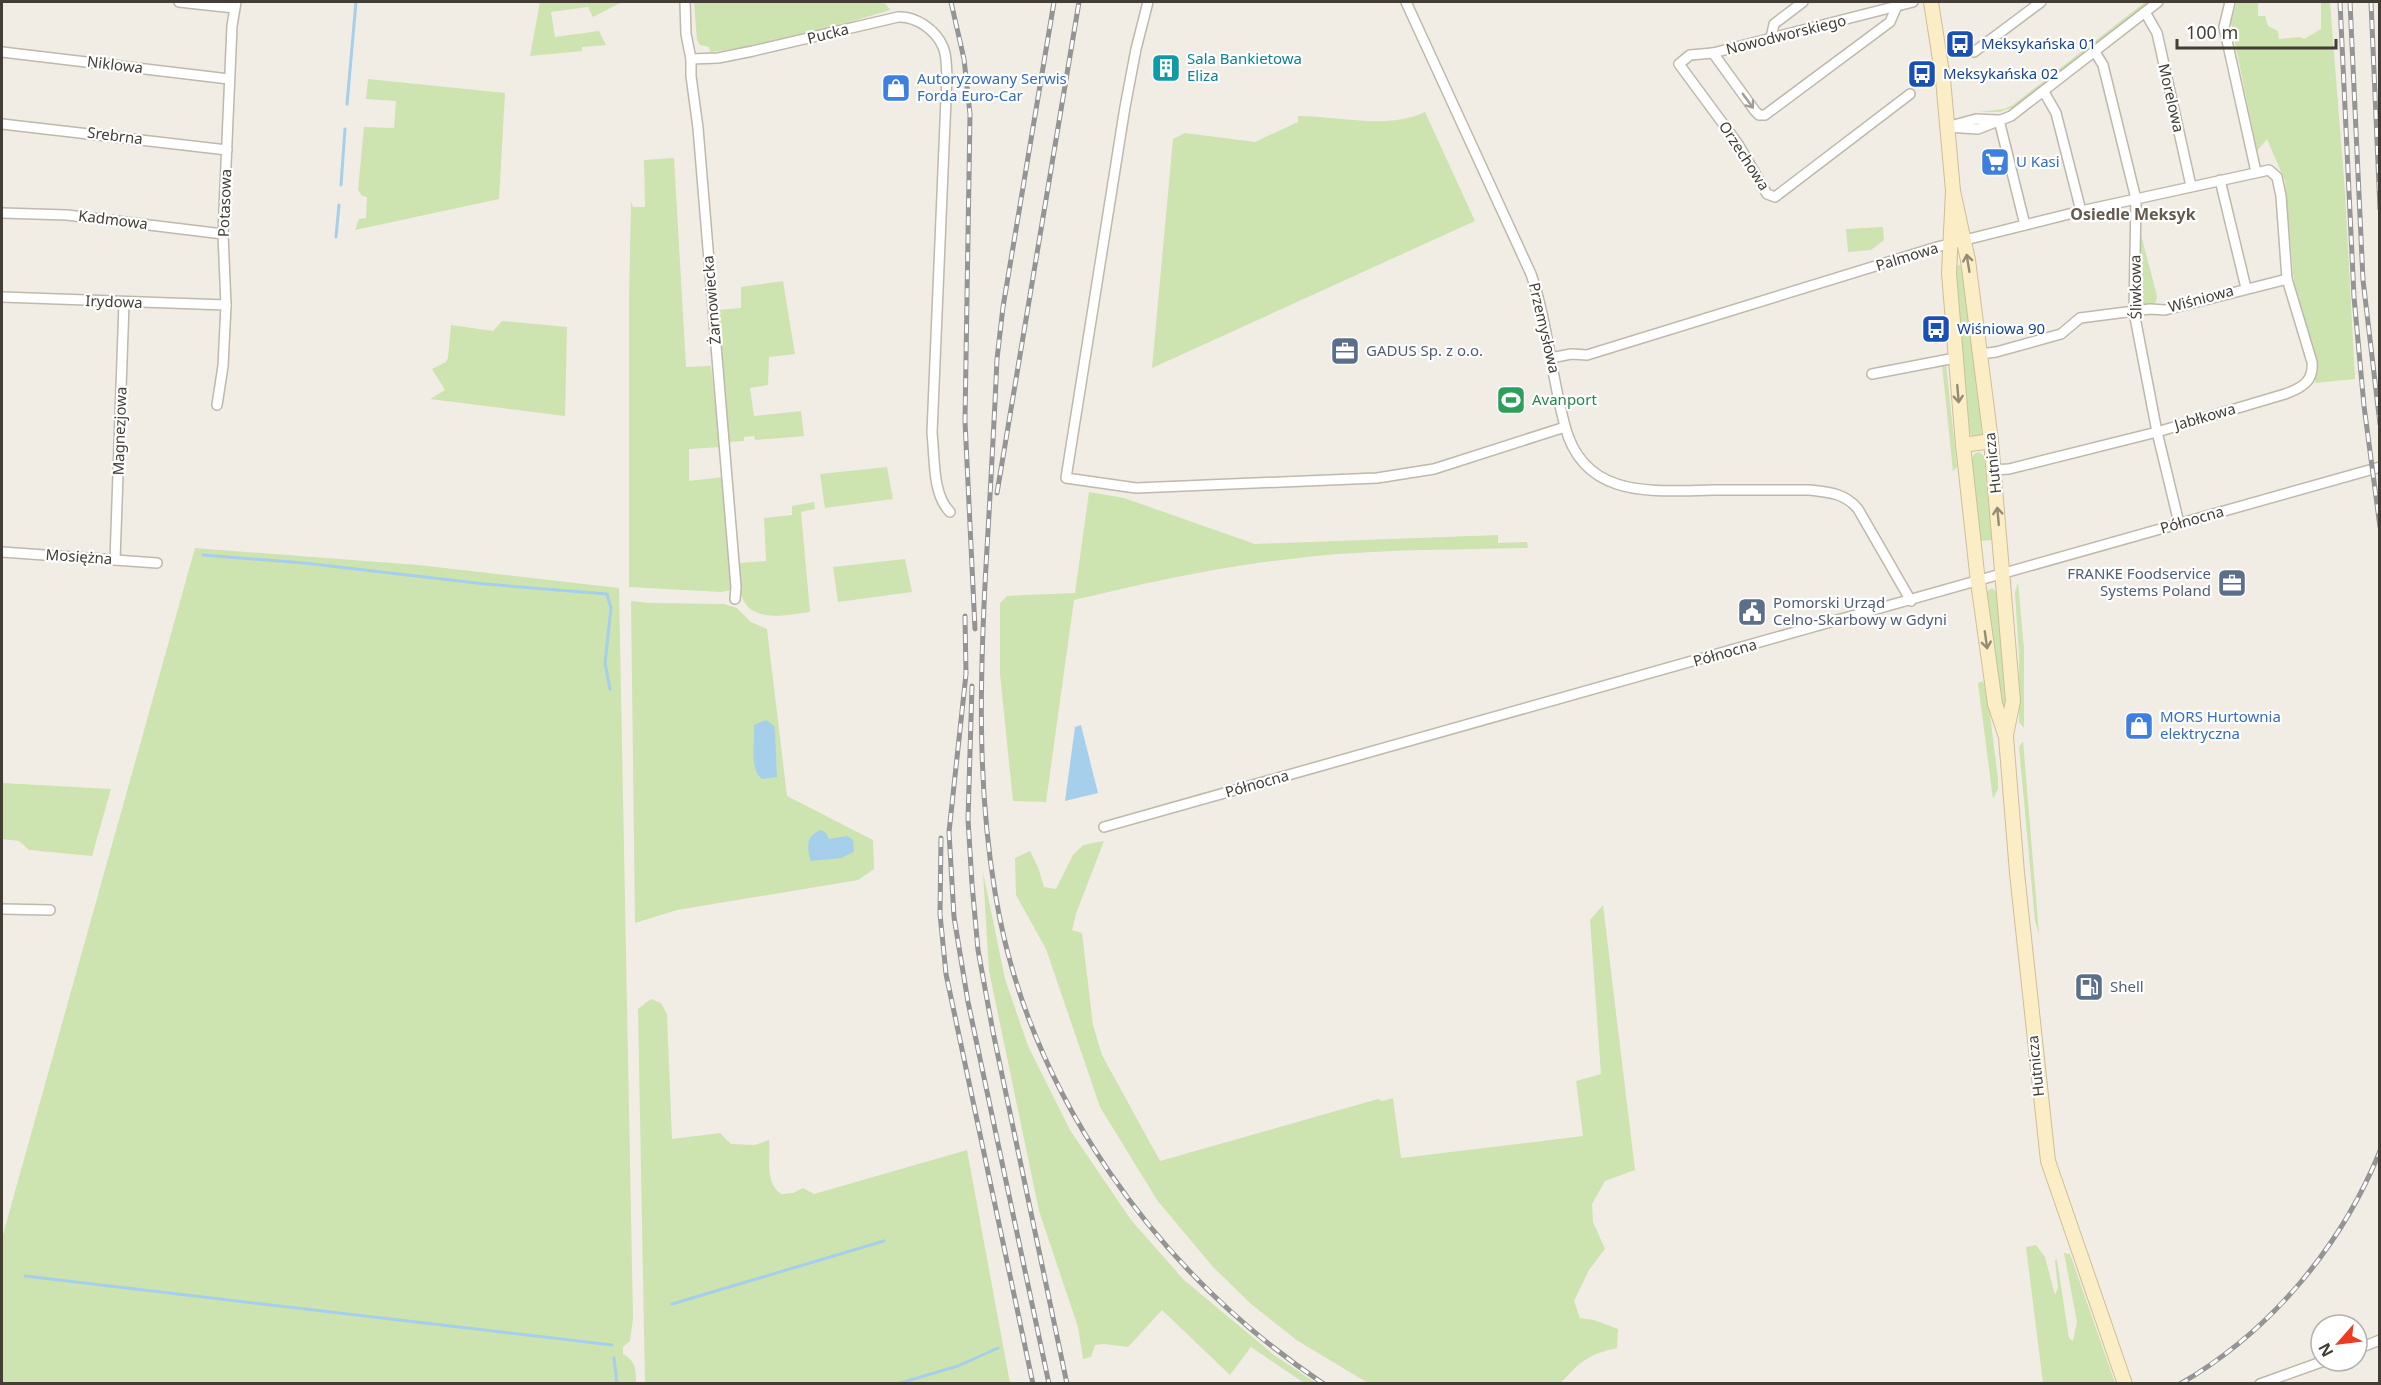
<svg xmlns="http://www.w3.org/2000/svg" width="2381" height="1385" font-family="'Noto Sans',sans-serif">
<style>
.green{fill:#cde3b0}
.water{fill:#a5cfeb}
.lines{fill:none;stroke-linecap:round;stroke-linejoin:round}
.stream{stroke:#a5cfeb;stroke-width:3}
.street-casing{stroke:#bfb8ab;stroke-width:12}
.secondary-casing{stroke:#cebf97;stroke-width:16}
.street{stroke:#fff;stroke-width:9}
.secondary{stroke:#fbedc6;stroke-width:14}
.rail-casing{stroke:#949494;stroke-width:5}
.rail{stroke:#fff;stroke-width:3;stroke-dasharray:9;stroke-linecap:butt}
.oneway{stroke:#a19e9a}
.oneway2{stroke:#968c76}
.labels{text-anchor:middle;stroke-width:4.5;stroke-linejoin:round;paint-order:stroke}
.street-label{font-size:15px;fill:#433d35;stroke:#fff}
.transit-label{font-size:15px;fill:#164399;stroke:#fff;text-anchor:start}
.culture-label{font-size:15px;fill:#0d838f;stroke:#fff;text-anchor:start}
.shop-label{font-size:15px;fill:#366cbe;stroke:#fff;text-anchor:start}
.service-label{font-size:15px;fill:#4e5e75;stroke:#fff;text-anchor:start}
.leisure-label{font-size:15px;fill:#27864d;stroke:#fff;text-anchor:start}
.neighbourhood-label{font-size:16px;font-weight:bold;fill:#655b4d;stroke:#fff}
</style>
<rect width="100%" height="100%" fill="#f1ede5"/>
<g class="green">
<path d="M540 2H622L593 17 588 7 551 12 555 37 599 31 606 45 582 47V51L530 56Z"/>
<path d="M694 2H876L886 4 890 10 823 30 740 48 710 52 709 47 700 45 697 40Z"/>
<path d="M2145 2H2150L2019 105 2000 112H1979L2004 109 2013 105Z"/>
<path d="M2237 2H2258V16H2265L2268 26 2278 31 2279 39 2300 37 2304 39 2321 29V2H2330L2345 192 2355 379 2315 383 2316 366 2312 344 2294 282 2285 181 2267 139 2257 151 2231 23Z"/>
<path d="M368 79 505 93 499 199 355 230 359 219 366 218 367 197 362 196 358 190 364 127 394 128 396 101 366 99Z"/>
<path d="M1425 112 1475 221 1152 368 1173 139 1185 133 1255 142 1298 122V116C1340 116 1386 130 1425 112Z"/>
<path d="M674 158 686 367 711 366 720 447 689 449V481L723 477 732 574 730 590 722 592 629 587V298L631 202 633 207H645L644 160Z"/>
<path d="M1883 227 1884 240 1871 250 1848 252 1846 229Z"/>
<path d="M2139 227 2157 296 2156 302 2146 306 2142 304 2140 298 2137 228Z"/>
<path d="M1964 264 1972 324 1982 435 1973 437 1970 433 1959 316 1956 266Z"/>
<path d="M783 281 795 354 769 357 768 385 750 388 754 416 801 411 804 436 755 440 754 436 744 437V441L726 442 716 310 741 308V287Z"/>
<path d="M502 321 567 327 565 416 430 399 445 390 432 369 446 362 448 358 451 325 493 331Z"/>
<path d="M1946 364 1957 467 1953 471 1942 365Z"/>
<path d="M1979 452 1984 456 1992 540 1980 541 1972 459 1974 454Z"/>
<path d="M887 467 893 499 825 508 820 474Z"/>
<path d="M1089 492 1124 498 1255 544 1498 535V543L1527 542 1528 548C1446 550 1363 549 1281 560 1211 568 1143 584 1074 600L1046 802 1013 801 1000 674V603L1007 596 1075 593Z"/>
<path d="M814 502 815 509 801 512 810 612C785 615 749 625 740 592 737 583 738 572 738 563L766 561 764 518 792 515V506Z"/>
<path d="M195 548 418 565 619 588 633 1318 630 1341 623 1347V1354C636 1361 636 1370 636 1383H2V1238Z"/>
<path d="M905 559 912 592 838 602 833 567Z"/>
<path d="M2018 582 2024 649V728L2019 722V656L2015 593Z"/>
<path d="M1992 588 1998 594 2007 727H2004L1986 592Z"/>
<path d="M631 601 650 603 724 604 737 608 751 622 767 629 787 796 873 840 874 869 858 880 677 910 635 923Z"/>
<path d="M1983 681 1988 699 1998 779V789L1993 799 1978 683Z"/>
<path d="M2023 741 2039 934 2035 921 2019 747Z"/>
<path d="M2 783 111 789 92 856 29 850 19 841 2 839Z"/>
<path d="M1104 841 1077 911 1072 930 1082 933 1093 1025 1102 1055 1160 1161 1378 1099 1382 1101 1393 1098 1401 1158 1583 1136 1576 1081 1601 1074 1590 920 1603 905 1635 1170 1605 1181 1592 1204 1593 1222 1605 1249 1589 1270 1574 1301 1580 1318 1594 1320 1618 1329 1617 1348C1589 1354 1579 1362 1561 1383H1368L1298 1341 1251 1304 1213 1267 1157 1200 1100 1107 1046 949 1016 895 1015 858 1030 851 1038 867 1044 887 1056 889 1073 855 1083 845Z"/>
<path d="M983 872 1005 979 1028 1046 1070 1130 1131 1220 1184 1280 1274 1355 1316 1383H1304L1251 1347 1230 1375 1162 1310 1128 1347 1104 1344 1095 1345 1091 1357 1083 1359 1078 1327 1039 1211 989 971Z"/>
<path d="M651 999 661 1003 667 1014 672 1139 720 1133 731 1144 755 1145 769 1140C771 1159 764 1181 781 1194L793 1193 803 1188 814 1194 967 1150 1010 1383H645L638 1009Z"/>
<path d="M2036 1245 2045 1257 2055 1295 2058 1288 2055 1260H2057L2069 1338 2073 1341 2077 1322 2064 1253 2070 1254 2115 1383H2043L2026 1247Z"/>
</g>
<g class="water">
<path d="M766 720 774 726 775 732 777 777 762 779C749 769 755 740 754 725Z"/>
<path d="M1081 725 1098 793 1065 801 1075 727Z"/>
<path d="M821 830 826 833 829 839 847 836 853 840 854 852 841 858 811 861C807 847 805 836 821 830Z"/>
</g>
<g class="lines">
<g class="stream">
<path d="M347 104 356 2"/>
<path d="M341 185 345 129"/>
<path d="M336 237 339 205"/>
<path d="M203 555 304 563 485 584 607 594 611 608 605 663 610 689"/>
<path d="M25 1276 612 1345"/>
<path d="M672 1304 884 1241"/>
<path d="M614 1358 617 1384"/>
<path d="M897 1384 958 1366 998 1348"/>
</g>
<g class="street-casing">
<g id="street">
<path d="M179 2 234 8"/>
<path d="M685 2 686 34 691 59V76L698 128 736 587 735 599"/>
<path d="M1148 2 1136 49 1125 107 1066 478 1136 488 1377 478 1434 469 1565 427"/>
<path d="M1406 2 1531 274C1548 323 1551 375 1565 426 1584 500 1654 491 1713 490 1745 490 1777 490 1809 490 1828 492 1845 493 1858 509L1911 601"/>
<path d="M2230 2 2224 27 2256 172"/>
<path d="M2145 12 2157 33 2191 186"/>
<path d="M1771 38 1774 24 1803 2"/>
<path d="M2 52 229 79"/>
<path d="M1974 52 2041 2"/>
<path d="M2095 52 2103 65 2136 199 2134 312 2157 432 2179 523"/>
<path d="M1713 53 1755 111 1759 115H1765L1890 22 1896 8"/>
<path d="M691 59 718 58 753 51 898 17C916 16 936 30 943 47 947 56 946 66 947 75L932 433C935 458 932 494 950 512"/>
<path d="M2044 92 2056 113 2081 211"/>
<path d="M1910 94 1775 197 1767 194 1738 144 1679 64 1690 55 1713 53 1913 2"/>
<path d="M1999 120 2025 225"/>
<path d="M2 124 227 150"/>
<path d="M1954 125 1976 119 1997 120"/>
<path d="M1947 127 1978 129 2011 116 2158 2"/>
<path d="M2220 180 2246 288"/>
<path d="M2 213 67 215 223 234"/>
<path d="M2 297 226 305"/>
<path d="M1980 354 1996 352 2061 334 2080 318 2150 309 2165 310 2287 279"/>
<path d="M1551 358 1571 354 1587 355 1937 247 2081 211 2269 170 2277 177 2281 196 2287 279 2312 362C2314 381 2302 388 2285 394L2157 432 2009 469 1993 470"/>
<path d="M1872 374 1955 358"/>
<path d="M217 405 223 366 226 305 223 234 232 26 236 2"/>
<path d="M2 552 157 563"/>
<path d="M115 560 124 303"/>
<path d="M1104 827 2380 467"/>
<path d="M2 909 50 910"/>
<path d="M2357 1349 2380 1340"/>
<path d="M2260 1384 2324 1361"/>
</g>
</g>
<g class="secondary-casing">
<g id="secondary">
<path d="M1931 2 1943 79 1953 191 1968 260 1991 441 2013 701 2006 735"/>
<path d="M1953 191 1949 273 1963 445 1978 582 1995 704 2006 737 2017 873 2048 1161 2125 1384"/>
<path d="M1963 445 1991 441"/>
</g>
</g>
<use href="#street" class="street"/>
<use href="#secondary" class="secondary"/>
<g class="rail-casing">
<g id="rail">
<path d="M951 2 964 59 970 114 965 421 975 629"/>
<path d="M1054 2 1003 307 997 359C994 428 990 497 986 566 980 675 977 784 995 892 1027 1092 1157 1273 1324 1384"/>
<path d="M2340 2 2354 297 2364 406 2380 527"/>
<path d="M2350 2 2363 280 2380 424"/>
<path d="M2371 2 2380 209"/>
<path d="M997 493 1079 2"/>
<path d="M965 616 966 674 949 832 954 917 968 1002 1049 1384"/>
<path d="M972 686 968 819 972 884 978 950 993 1032 1067 1384"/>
<path d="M941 838 940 914 946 974 1033 1384"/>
<path d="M2180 1384C2270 1332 2341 1247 2380 1151"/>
</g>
</g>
<use href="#rail" class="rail"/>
</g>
<defs><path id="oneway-shaft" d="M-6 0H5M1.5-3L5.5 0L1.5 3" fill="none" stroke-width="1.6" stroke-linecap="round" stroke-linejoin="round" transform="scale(1.5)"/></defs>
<use class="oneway" href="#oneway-shaft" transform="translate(1748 101) rotate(54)"/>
<g class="oneway2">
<use href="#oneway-shaft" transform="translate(1968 263) rotate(-99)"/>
<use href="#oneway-shaft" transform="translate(1958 394) rotate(85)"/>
<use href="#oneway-shaft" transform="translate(1998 516) rotate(-95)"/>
<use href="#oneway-shaft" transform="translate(1986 640) rotate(82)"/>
</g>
<defs>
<g id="bus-square" transform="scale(1.5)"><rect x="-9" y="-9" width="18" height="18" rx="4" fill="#1a4fb4" stroke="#fff"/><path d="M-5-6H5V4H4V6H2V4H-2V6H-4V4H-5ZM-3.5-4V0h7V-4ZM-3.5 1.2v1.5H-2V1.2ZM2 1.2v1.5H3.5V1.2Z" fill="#fff"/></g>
<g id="building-square" transform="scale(1.5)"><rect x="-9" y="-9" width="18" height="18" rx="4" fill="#0f9aa8" stroke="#fff"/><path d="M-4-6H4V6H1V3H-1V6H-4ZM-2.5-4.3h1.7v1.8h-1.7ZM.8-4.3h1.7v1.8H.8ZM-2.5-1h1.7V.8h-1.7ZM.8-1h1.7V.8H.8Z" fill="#fff"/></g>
<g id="shop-square" transform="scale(1.5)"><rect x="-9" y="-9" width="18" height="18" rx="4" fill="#3f7fe0" stroke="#fff"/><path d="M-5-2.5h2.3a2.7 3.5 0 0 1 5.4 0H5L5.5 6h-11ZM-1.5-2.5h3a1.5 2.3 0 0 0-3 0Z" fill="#fff"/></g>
<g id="supermarket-square" transform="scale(1.5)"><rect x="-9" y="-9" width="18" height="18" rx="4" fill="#3f7fe0" stroke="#fff"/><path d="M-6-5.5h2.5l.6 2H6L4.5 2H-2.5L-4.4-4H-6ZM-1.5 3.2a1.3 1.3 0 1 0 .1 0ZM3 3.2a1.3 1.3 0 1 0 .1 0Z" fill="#fff"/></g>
<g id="office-square" transform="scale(1.5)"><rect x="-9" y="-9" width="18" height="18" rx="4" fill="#5c6f8a" stroke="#fff"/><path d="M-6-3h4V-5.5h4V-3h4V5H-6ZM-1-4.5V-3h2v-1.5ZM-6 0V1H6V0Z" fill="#fff"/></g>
<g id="stadium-square" transform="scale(1.5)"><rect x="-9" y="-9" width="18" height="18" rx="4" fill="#2e9e5b" stroke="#fff"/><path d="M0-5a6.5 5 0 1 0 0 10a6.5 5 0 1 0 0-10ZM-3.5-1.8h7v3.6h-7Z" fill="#fff"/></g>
<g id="civic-square" transform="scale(1.5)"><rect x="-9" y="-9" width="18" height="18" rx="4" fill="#5c6f8a" stroke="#fff"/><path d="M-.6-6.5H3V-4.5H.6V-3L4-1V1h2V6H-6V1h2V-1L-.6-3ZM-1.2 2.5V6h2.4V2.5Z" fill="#fff"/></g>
<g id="fuel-square" transform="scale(1.5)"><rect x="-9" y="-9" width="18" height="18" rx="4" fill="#5c6f8a" stroke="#fff"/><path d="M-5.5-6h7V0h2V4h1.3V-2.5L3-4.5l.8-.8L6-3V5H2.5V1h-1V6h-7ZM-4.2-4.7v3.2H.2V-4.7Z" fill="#fff"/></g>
</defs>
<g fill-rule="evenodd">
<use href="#bus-square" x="1960" y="44"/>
<use href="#building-square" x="1166" y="68"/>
<use href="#bus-square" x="1922" y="74"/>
<use href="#shop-square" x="896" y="88"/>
<use href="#supermarket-square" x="1995" y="162"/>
<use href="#bus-square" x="1936" y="329"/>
<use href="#office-square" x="1345" y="351"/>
<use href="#stadium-square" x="1511" y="400"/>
<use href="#office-square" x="2232" y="583"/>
<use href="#civic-square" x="1752" y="612"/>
<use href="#shop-square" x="2139" y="726"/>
<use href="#fuel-square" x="2089" y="987"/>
</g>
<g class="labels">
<g class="street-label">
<text transform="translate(828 34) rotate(-14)" y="5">Pucka</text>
<text transform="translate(1786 35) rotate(-14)" y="5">Nowodworskiego</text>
<text transform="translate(115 65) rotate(7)" y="5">Niklowa</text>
<text transform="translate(2171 98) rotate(77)" y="5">Morelowa</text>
<text transform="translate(115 136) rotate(7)" y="5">Srebrna</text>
<text transform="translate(1744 156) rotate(57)" y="5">Orzechowa</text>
<text transform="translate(225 203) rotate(-88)" y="5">Potasowa</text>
<text transform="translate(113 220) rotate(7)" y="5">Kadmowa</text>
<text transform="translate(1907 257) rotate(-17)" y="5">Palmowa</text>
<text transform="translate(2136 287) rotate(-91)" y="5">Śliwkowa</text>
<text transform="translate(2201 299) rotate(-15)" y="5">Wiśniowa</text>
<text transform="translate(712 300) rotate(-95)" y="5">Żarnowiecka</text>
<text transform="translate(114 302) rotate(2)" y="5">Irydowa</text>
<text transform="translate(1544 328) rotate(77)" y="5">Przemysłowa</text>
<text transform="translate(2205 417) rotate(-16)" y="5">Jabłkowa</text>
<text transform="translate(120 431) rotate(-88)" y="5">Magnezjowa</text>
<text transform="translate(1993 463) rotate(-96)" y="5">Hutnicza</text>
<text transform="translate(2192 520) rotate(-16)" y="5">Północna</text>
<text transform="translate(79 557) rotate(4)" y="5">Mosiężna</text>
<text transform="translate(1725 653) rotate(-16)" y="5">Północna</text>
<text transform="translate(1257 784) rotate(-16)" y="5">Północna</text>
<text transform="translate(2036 1066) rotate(-96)" y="5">Hutnicza</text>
</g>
<g class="transit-label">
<text x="1981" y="49">Meksykańska 01</text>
<text x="1943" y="79">Meksykańska 02</text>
<text x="1957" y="334">Wiśniowa 90</text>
</g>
<g class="culture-label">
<text x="1187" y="64">Sala Bankietowa<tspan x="1187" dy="17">Eliza</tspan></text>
</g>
<g class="shop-label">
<text x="917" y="84">Autoryzowany Serwis<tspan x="917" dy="17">Forda Euro-Car</tspan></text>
<text x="2016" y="167">U Kasi</text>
<text x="2160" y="722">MORS Hurtownia<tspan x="2160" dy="17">elektryczna</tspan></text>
</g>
<g class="service-label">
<text x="1366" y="356">GADUS Sp. z o.o.</text>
<text x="2211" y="579" text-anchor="end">FRANKE Foodservice<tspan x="2211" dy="17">Systems Poland</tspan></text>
<text x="1773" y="608">Pomorski Urząd<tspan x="1773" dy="17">Celno-Skarbowy w Gdyni</tspan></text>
<text x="2110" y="992">Shell</text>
</g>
<g class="leisure-label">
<text x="1532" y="405">Avanport</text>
</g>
<g class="neighbourhood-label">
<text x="2133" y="220">Osiedle Meksyk</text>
</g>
</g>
<rect width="2381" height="1385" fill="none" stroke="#433d35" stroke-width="6"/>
<g transform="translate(2339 1343) rotate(242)"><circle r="28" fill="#ffffff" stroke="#b4b1ae" stroke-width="1.5"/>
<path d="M0-4.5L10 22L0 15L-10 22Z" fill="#ec3c22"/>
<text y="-9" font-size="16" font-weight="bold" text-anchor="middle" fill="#433d35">N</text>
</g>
<path d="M2177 39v9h159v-9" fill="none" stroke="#433d35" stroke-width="3"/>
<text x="2186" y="39" font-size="18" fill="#433d35" stroke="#ffffff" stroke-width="4.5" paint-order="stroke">100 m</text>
</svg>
